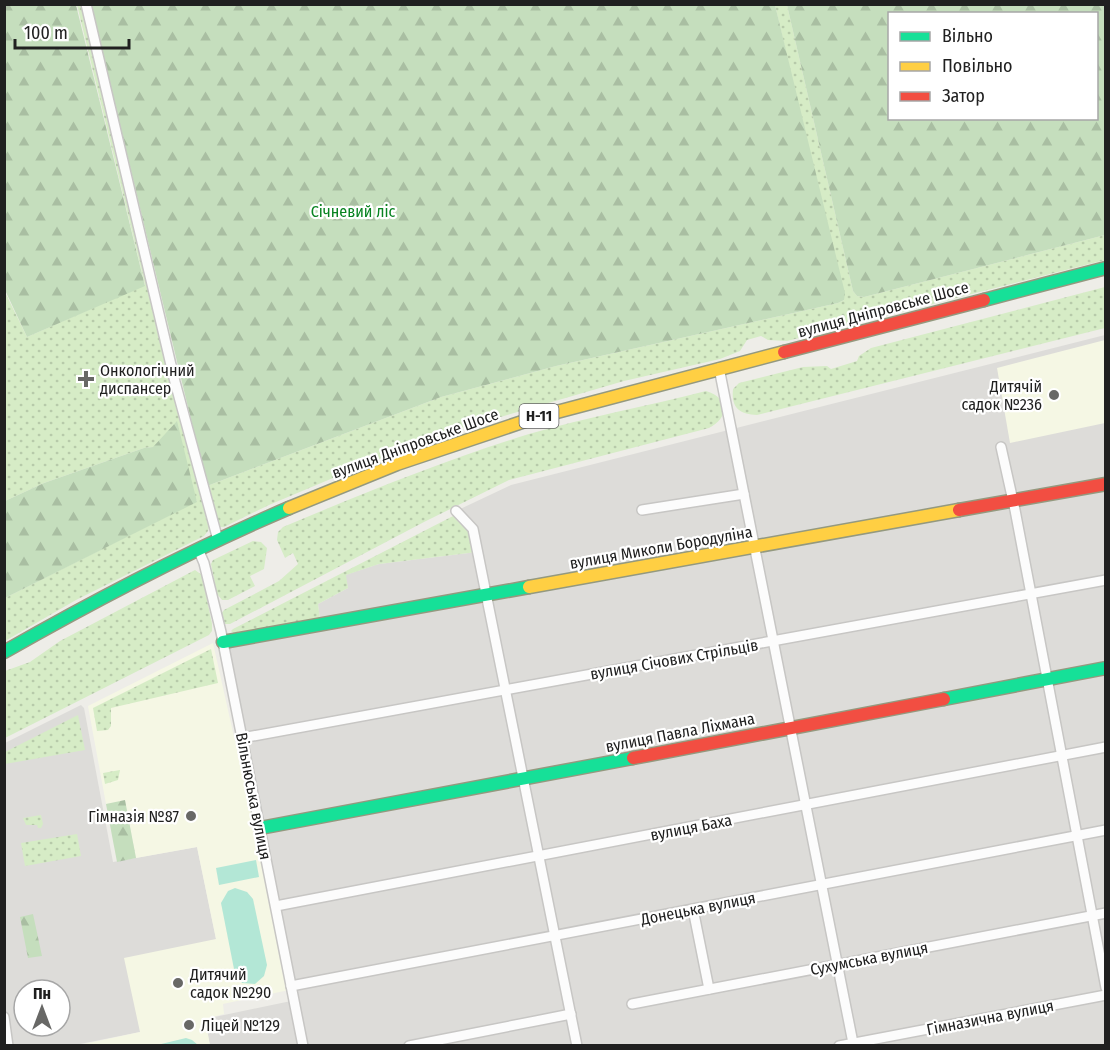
<svg xmlns="http://www.w3.org/2000/svg" width="1110" height="1050" font-family="'Fira Sans Condensed',sans-serif">
<style>
.residential{fill:#dddcd9;fill-rule:evenodd}
.education{fill:#f5f7e4}
.grass{fill:url(#grass-dots)}
.forest{fill:url(#forest-firs);fill-rule:evenodd}
.pitch{fill:#b3e7d6}
.lines{fill:none;stroke-linecap:round;stroke-linejoin:round}
.street-casing{stroke:#c7c6c4;stroke-width:12}
.fast-casing{stroke:#94997f;stroke-width:15}
.slow-casing{stroke:#94997f;stroke-width:15}
.jam-casing{stroke:#94997f;stroke-width:15}
.street{stroke:#fcfcfc;stroke-width:9}
.fast{stroke:#16e098;stroke-width:12}
.slow{stroke:#ffcf43;stroke-width:12}
.jam{stroke:#f24e42;stroke-width:12}
.poi-dot{fill:#686866;stroke:#fff;stroke-width:2}
.labels{text-anchor:middle;stroke-width:4.5;stroke-linejoin:round;paint-order:stroke}
.shield{fill:#fff;stroke:#636363;stroke-width:1.5}
.shield-label{font-size:15px;font-weight:bold;fill:#202020}
.park-label{font-size:16px;fill:#088321;stroke:#fff}
.street-label{font-size:16px;fill:#202020;stroke:#fff}
.poi-label{font-size:16px;fill:#202020;stroke:#fff;text-anchor:start}
</style>
<defs>
<pattern id="grass-dots" width="8" height="8" patternUnits="userSpaceOnUse" patternTransform="scale(1.5)"><rect width="8" height="8" fill="#d6ecc6"/><path d="M2 2h.1M6 6h.1" fill="none" stroke="#b7caaa" stroke-width="1.8" stroke-linecap="round"/></pattern>
<pattern id="forest-firs" width="22" height="20" patternUnits="userSpaceOnUse" patternTransform="scale(1.5)"><rect width="22" height="20" fill="#c5debd"/><path d="M5 1l3.5 6h-7zM16 11l3.5 6h-7z" fill="#a9bea2"/></pattern>
</defs>
<rect width="100%" height="100%" fill="#eeede8"/>
<g class="residential">
<path d="M1105 335V1045L210 1046 205 1019 291 1001 223 642 320 619 318 604 348 588 345 575 379 564 477 552 456 511 511 485Z"/>
<path d="M81 705 84 708 113 862 197 847 216 939 140 1032 75 1045 5 1046V743ZM24 990H60V1026H24Z"/>
</g>
<g class="education">
<path d="M1105 340V423L1010 443 997 368Z"/>
<path d="M213 643 234 737 258 828 289 990 223 1004 224 1014 205 1019 210 1045 75 1046 140 1032 124 958 216 939 197 847 136 858 125 801 106 804 88 706Z"/>
</g>
<g class="grass">
<path d="M77 5H82L209 527 208 531 204 536 76 600 5 641V598L197 501 153 447 144 448 44 483 5 501 4 290 27 337 145 285Z"/>
<path d="M775 5H787L853 291 857 296 864 297 1105 235V260L787 341 768 340 761 336 747 340 740 351 720 359 624 381 452 431 352 470 269 505 224 527H220L217 524 207 486 441 397 556 366 838 303 844 300Z"/>
<path d="M1105 287V328L757 415C739 414 731 408 733 389L739 383 803 367 827 366 831 369 857 361 859 356 871 348Z"/>
<path d="M706 391C729 398 730 417 709 428L509 480 424 522 230 624H225L221 614 224 610 279 581 298 564 293 553 285 558 277 540 278 532 283 527C364 493 445 460 529 434 587 417 648 406 706 391Z"/>
<path d="M457 514 473 529 477 552 379 564 346 575 348 588 318 604 320 619 241 639 231 631 233 629Z"/>
<path d="M253 541 261 542 267 548 264 569 250 576 255 586 228 600H222L217 594 211 564 213 560Z"/>
<path d="M195 570 202 575 212 624V631L209 635 5 738V671L30 662 60 641Z"/>
<path d="M211 649 218 683 111 708V726L108 730 97 731 93 708Z"/>
<path d="M78 715 85 750 5 764V752Z"/>
<path d="M120 770 118 780 105 784 103 773Z"/>
<path d="M41 815 43 824 41 828H38L37 825H26L23 818Z"/>
<path d="M77 834 81 856 25 866 21 843Z"/>
</g>
<g class="forest">
<path d="M5 4 76 5 145 286 27 337 5 290Z"/>
<path d="M91 5H775L845 293 844 300 838 303 556 366 441 397 207 486Z"/>
<path d="M787 5H1105V235L864 297 857 296 853 291ZM890 14H1096V118H890Z"/>
<path d="M177 421 197 502 5 598V501L44 483 144 448 153 447Z"/>
<path d="M125 800 136 858 117 862 106 804Z"/>
<path d="M33 914 42 956 28 958 20 917Z"/>
</g>
<g class="pitch">
<path d="M256 860 259 877 219 885 216 868Z"/>
<path d="M235 888 247 892 253 899 267 965 264 976 255 984 242 983 234 969 221 903 228 891Z"/>
<path d="M186 1038 192 1040 198 1045H157Z"/>
</g>
<g class="lines">
<g class="street-casing">
<g id="street">
<path d="M86 4 175 382 218 540"/>
<path d="M719 368 853 1043"/>
<path d="M1001 447 1015 510 1106 988"/>
<path d="M642 510 744 494"/>
<path d="M456 511 473 529 577 1046"/>
<path d="M198 549 204 563 221 632 303 1046"/>
<path d="M242 738 1106 580"/>
<path d="M276 906 1106 747"/>
<path d="M693 909 709 989"/>
<path d="M291 986 1106 830"/>
<path d="M632 1004 1106 913"/>
<path d="M4 1017 8 1046"/>
<path d="M409 1046 571 1014"/>
<path d="M839 1046 1106 995"/>
</g>
</g>
<g class="fast-casing">
<g id="fast">
<path d="M984 300 1106 268"/>
<path d="M223 642 529 587"/>
<path d="M4 652C97 599 191 550 289 508"/>
<path d="M944 699 1106 668"/>
<path d="M260 828 633 758"/>
</g>
</g>
<g class="slow-casing">
<g id="slow">
<path d="M289 508 397 464 534 418 784 352"/>
<path d="M529 587 959 510"/>
</g>
</g>
<g class="jam-casing">
<g id="jam">
<path d="M784 352 984 300"/>
<path d="M959 510 1106 484"/>
<path d="M633 758 944 699"/>
</g>
</g>
<use href="#street" class="street"/>
<use href="#fast" class="fast"/>
<use href="#slow" class="slow"/>
<use href="#jam" class="jam"/>
</g>
<g class="poi-dot">
<path d="M83 370h6v6h6v6h-6v6h-6v-6h-6v-6h6z"/>
<circle cx="1054" cy="395" r="6"/>
<circle cx="191" cy="816" r="6"/>
<circle cx="178" cy="983" r="6"/>
<circle cx="189" cy="1025" r="6"/>
</g>
<g class="labels">
<rect class="shield" x="519.5" y="404" width="39" height="24" rx="4.5"/>
<g class="shield-label">
<text x="539" y="421">Н-11</text>
</g>
<g class="park-label">
<text x="353" y="217">Січневий ліс</text>
</g>
<g class="street-label">
<text transform="translate(883 309) rotate(-15)" y="6">вулиця Дніпровське Шосе</text>
<text transform="translate(415 443) rotate(-20)" y="6">вулиця Дніпровське Шосе</text>
<text transform="translate(661 547) rotate(-10)" y="6">вулиця Миколи Бородуліна</text>
<text transform="translate(674 659) rotate(-10)" y="6">вулиця Січових Стрільців</text>
<text transform="translate(680 732) rotate(-11)" y="6">вулиця Павла Ліхмана</text>
<text transform="translate(254 796) rotate(79)" y="6">Вільнюська вулиця</text>
<text transform="translate(691 827) rotate(-11)" y="6">вулиця Баха</text>
<text transform="translate(698 908) rotate(-11)" y="6">Донецька вулиця</text>
<text transform="translate(869 958) rotate(-11)" y="6">Сухумська вулиця</text>
<text transform="translate(990 1017) rotate(-11)" y="6">Гімназична вулиця</text>
</g>
<g class="poi-label">
<text x="100" y="376">Онкологічний<tspan x="100" dy="18">диспансер</tspan></text>
<text x="1042" y="392" text-anchor="end">Дитячій<tspan x="1042" dy="18">садок №236</tspan></text>
<text x="179" y="822" text-anchor="end">Гімназія №87</text>
<text x="190" y="980">Дитячий<tspan x="190" dy="18">садок №290</tspan></text>
<text x="201" y="1031">Ліцей №129</text>
</g>
</g>
<rect width="1110" height="1050" fill="none" stroke="#202020" stroke-width="12"/>
<rect x="888" y="12" width="210" height="108" fill="#ffffff" stroke="#a6a6a6" stroke-width="1.5"/>
<rect x="900" y="32" width="30" height="9" fill="#16e098" stroke="#a6a6a6" stroke-width="1.5"/>
<text x="942" y="42" font-size="18" fill="#202020">Вільно</text>
<rect x="900" y="62" width="30" height="9" fill="#ffcf43" stroke="#a6a6a6" stroke-width="1.5"/>
<text x="942" y="72" font-size="18" fill="#202020">Повільно</text>
<rect x="900" y="92" width="30" height="9" fill="#f24e42" stroke="#a6a6a6" stroke-width="1.5"/>
<text x="942" y="102" font-size="18" fill="#202020">Затор</text>
<g transform="translate(42 1008)"><circle r="28" fill="#ffffff" stroke="#a6a6a6" stroke-width="1.5"/>
<path d="M0-4.5L10 22L0 15L-10 22Z" fill="#686866"/>
<text y="-9" font-size="16" font-weight="bold" text-anchor="middle" fill="#202020">Пн</text>
</g>
<path d="M15 39v9h114v-9" fill="none" stroke="#202020" stroke-width="3"/>
<text x="24" y="39" font-size="18" fill="#202020" stroke="#ffffff" stroke-width="4.5" paint-order="stroke">100 m</text>
</svg>
